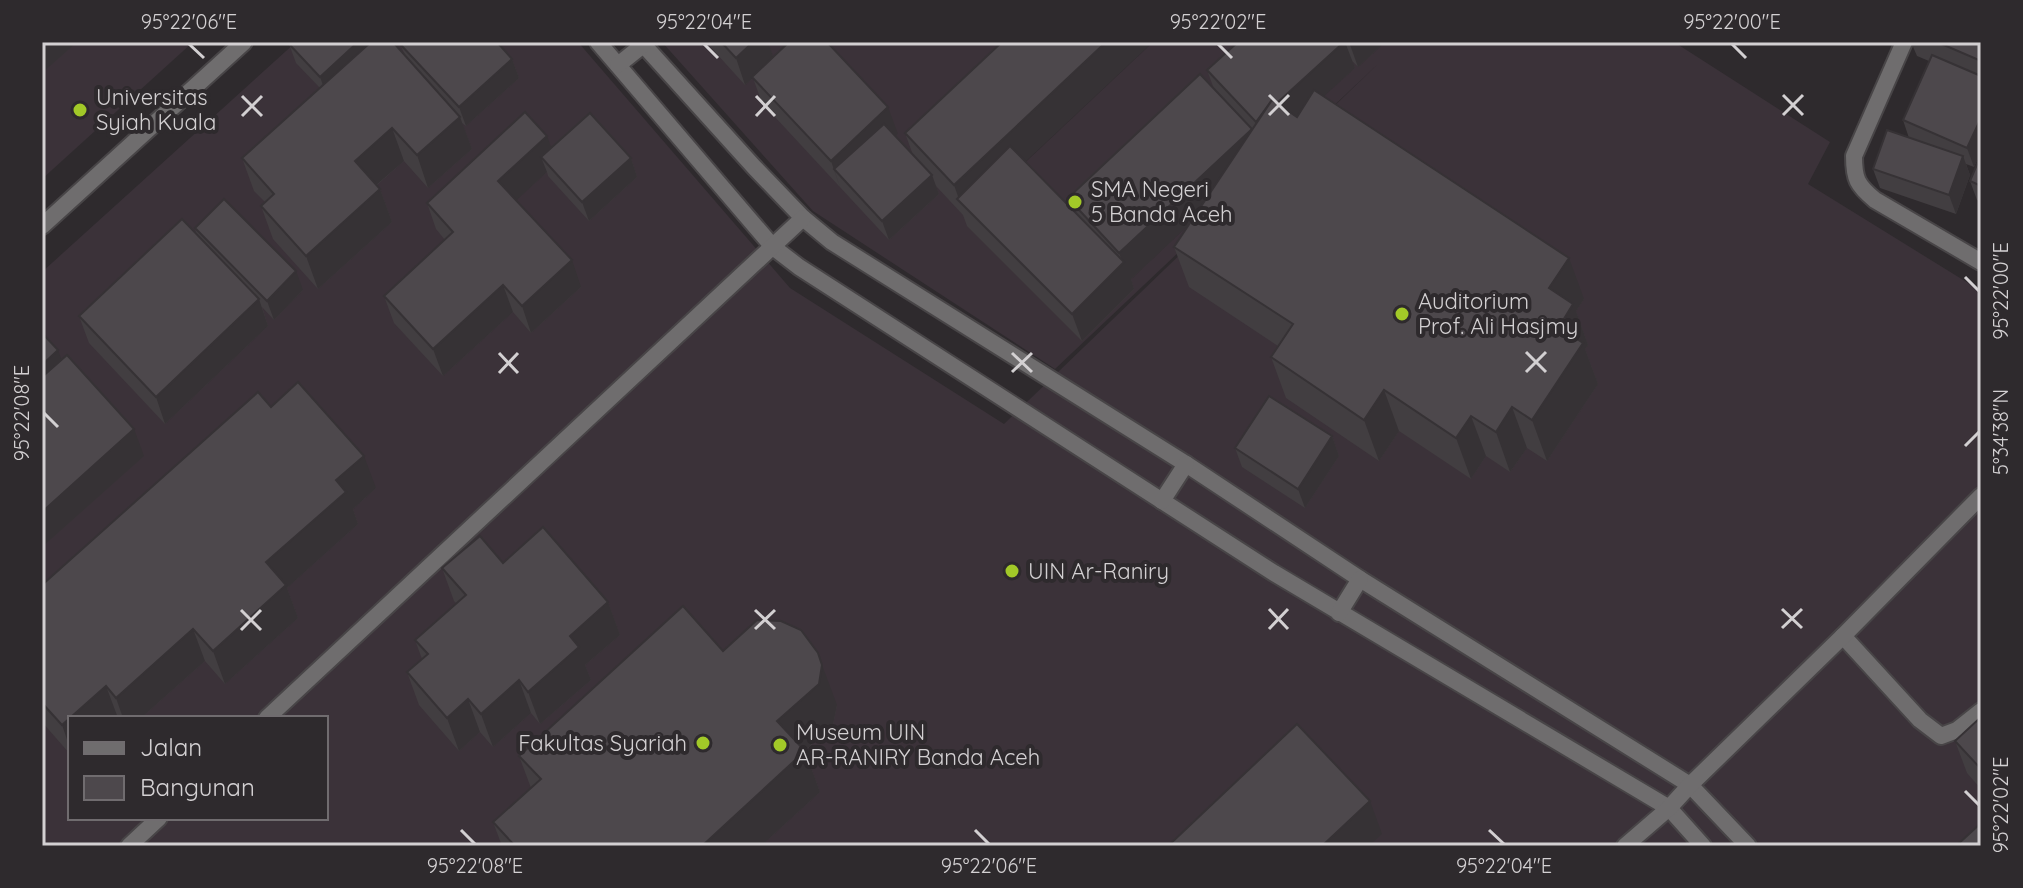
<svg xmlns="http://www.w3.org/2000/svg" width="2023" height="888" font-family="Quicksand,sans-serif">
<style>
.built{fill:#3b3239;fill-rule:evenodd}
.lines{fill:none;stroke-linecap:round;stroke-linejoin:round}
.service-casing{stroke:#484547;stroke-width:20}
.minor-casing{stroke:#484547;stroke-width:20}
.service{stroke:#6f6d6e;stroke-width:16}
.minor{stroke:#6f6d6e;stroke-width:16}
.wall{fill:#423e41}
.shaded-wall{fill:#363235}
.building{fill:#4d484c;stroke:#363235;stroke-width:2}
.ticks{fill:none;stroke:#d3d0d2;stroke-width:3}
.poi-dot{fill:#a2c928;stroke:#2e2a2d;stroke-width:3}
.labels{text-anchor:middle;stroke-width:8;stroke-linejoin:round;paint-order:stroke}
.poi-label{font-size:22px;fill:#d3d0d2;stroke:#2e2a2d;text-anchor:start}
.neatline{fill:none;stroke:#d3d0d2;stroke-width:3}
.ticks-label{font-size:20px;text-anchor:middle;fill:#d3d0d2}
</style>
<rect width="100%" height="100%" fill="#2e2a2d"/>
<g class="built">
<path d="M42 42H193L42 179Z"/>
<path d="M296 42H578L790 288 1004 424 1380 62 1055 369 813 211 662 42H1049L966 218 1153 42H1334L1358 67 1385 42H1674L1830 142 1808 184 1981 291V846H42V272ZM1210 101 1261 156 1130 280ZM70 718H326V818H70Z"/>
</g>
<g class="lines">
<g class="service-casing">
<g id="service">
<path d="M598 42 773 247 799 267 1274 573 1669 808 1703 846"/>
<path d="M641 42 754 167 803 218 832 242 1186 464 1360 579 1690 785 1748 846"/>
<path d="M618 65 643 45"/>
<path d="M1162 501 1186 464"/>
<path d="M1339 613 1360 579"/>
<path d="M1843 636 1920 720 1941 736 1957 730 1981 711"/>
<path d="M267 718 803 218"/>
<path d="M129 846 159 818"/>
<path d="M1625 846 1669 808 1690 785 1843 636 1981 496"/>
</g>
</g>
<g class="minor-casing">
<g id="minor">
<path d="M1904 42 1854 156C1854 179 1857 185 1875 200L1981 262"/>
<path d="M42 226 244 42"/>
</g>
</g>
<use href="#service" class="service"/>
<use href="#minor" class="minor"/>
</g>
<g class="wall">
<path d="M706 42H768L773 57 898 134 895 136 913 155 905 133 1025 162 1072 209 1068 198 1214 89 1207 70 1238 42H1385L1358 67 1352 61 1355 68 1323 96 1584 299 1576 311 1588 345 1585 349 1598 384 1547 461 1527 448 1510 472 1486 456 1471 479 1399 431 1379 461 1286 398 1271 357 1278 346 1189 287 1174 247 1191 222 1131 279 1134 289 1082 341 967 226 963 215 936 186 939 194 889 240 762 103 753 78 745 85Z"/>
<path d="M1911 42H1981V152L1974 167 1966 164 1970 175 1956 214 1880 188 1873 169 1909 138 1903 120 1929 61 1917 56Z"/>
<path d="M289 44 405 55 400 44 512 59 519 78 466 126 462 123 472 149 428 188 404 161 377 185 380 189 392 222 318 289 273 239 261 206 265 202 254 191 242 158 320 88 296 63Z"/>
<path d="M551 148 631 158 637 177 589 221 548 176 547 172 516 200 581 287 531 333 513 312 443 376 394 323 384 296 445 240 436 229 427 203Z"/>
<path d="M1970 181 1981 186V202L1977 200Z"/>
<path d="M195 228 303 290 274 320 262 307 268 326 165 424 89 343 79 316 196 233Z"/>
<path d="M271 407 376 488 353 509 358 524 287 588 298 618 225 684 205 661 141 718H70V754L42 722V585Z"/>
<path d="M1332 436 1339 456 1305 508 1242 467 1235 448Z"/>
<path d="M503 563 608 602 620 635 585 665 591 680 540 724 531 713 493 747 480 732 459 751 419 705 407 672 422 659 415 640 457 604 454 601 442 568Z"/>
<path d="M723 651 837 705 833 725 805 751 820 792 761 846H502L493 822 531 788 519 756Z"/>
<path d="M1981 717V789L1967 773 1955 741Z"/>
</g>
<g class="shaded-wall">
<path d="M42 42H77L42 73Z"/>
<path d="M358 42H385L327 96 320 77Z"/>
<path d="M753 42H768L774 59 745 85 736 58Z"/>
<path d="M1106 42H1153L971 213 960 202 954 185Z"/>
<path d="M1344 42H1345L1355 68 1266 149 1256 122Z"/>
<path d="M1349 42H1385L1358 67Z"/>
<path d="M512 59 519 78 466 126 459 107Z"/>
<path d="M888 107 898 134 846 182 834 169 840 187 831 161Z"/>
<path d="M460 117 472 149 428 188 417 155Z"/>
<path d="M1981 118V152L1974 167 1967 148Z"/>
<path d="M392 128 404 161 367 193 355 161Z"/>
<path d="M1252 129 1262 156 1131 279 1134 289 1082 341 1072 314 1123 263 1119 253Z"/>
<path d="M547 136 557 163 541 157 547 172 508 208 498 181Z"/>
<path d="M1963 156 1970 175 1956 214 1949 195Z"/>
<path d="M631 158 637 177 589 221 582 202Z"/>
<path d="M932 175 939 194 889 240 882 221Z"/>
<path d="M380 189 392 222 318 289 306 256Z"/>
<path d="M1569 258 1584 299 1576 311 1588 345 1585 349 1598 384 1547 461 1532 420 1559 327 1549 288Z"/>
<path d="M572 260 581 287 531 333 522 306Z"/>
<path d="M296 271 303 290 274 320 267 301Z"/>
<path d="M503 285 513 312 443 376 433 349Z"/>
<path d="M259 299 268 326 165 424 156 397Z"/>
<path d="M58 350 65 369 42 390V365Z"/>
<path d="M1384 390 1399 431 1379 461 1364 420Z"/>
<path d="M1512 407 1527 448 1510 472 1496 432Z"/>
<path d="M1471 416 1486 456 1471 479 1456 438Z"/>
<path d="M134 429 144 456 42 547V512Z"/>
<path d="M1332 436 1339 456 1305 508 1298 489Z"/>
<path d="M364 456 376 488 353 509 358 524 287 588 298 618 225 684 213 651 266 562 336 480Z"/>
<path d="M608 602 620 635 585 665 591 680 540 724 528 692 570 636Z"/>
<path d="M193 629 205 661 141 718H123L116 698Z"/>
<path d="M822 665 837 705 833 725 792 762 777 721Z"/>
<path d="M519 680 531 713 493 747 481 714Z"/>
<path d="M106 686 118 718H70Z"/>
<path d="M468 699 480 732 459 751 447 718Z"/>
<path d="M70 718V748L62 725Z"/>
<path d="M805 751 820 792 761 846H702Z"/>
<path d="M1370 801 1382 834 1369 846H1322Z"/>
</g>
<g class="building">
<path d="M291 42H358L320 77 289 44Z"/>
<path d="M371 42H393L460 117 417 155 392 128 355 161 380 189 306 256 261 206 274 194 242 158Z"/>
<path d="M402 42H497L512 59 459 107 400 44Z"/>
<path d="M721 42H753L736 58Z"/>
<path d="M789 42H827L888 107 831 161 752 77Z"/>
<path d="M1002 42H1106L954 185 905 133Z"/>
<path d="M1238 42H1344L1277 103 1272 100 1256 122 1207 70Z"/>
<path d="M1937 42H1981V61Z"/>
<path d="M1932 55 1981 76V118L1967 148 1903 120Z"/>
<path d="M1200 74 1252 129 1119 253 1068 198Z"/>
<path d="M1314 90 1569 258 1549 288 1573 304 1559 327 1583 343 1532 420 1512 407 1496 432 1471 416 1456 438 1384 390 1364 420 1271 357 1293 324 1174 247 1272 100 1297 117Z"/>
<path d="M525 112 547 136 498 181 572 260 522 306 503 285 433 349 384 296 453 232 427 203Z"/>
<path d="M590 113 631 158 582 202 541 157Z"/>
<path d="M884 124 932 175 882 221 834 169Z"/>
<path d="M1887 130 1963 156 1949 195 1873 169Z"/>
<path d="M1010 146 1124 262 1072 314 957 199Z"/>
<path d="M1981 155V186L1970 181Z"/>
<path d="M224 199 296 271 267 301 195 228Z"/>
<path d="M182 219 259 299 156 397 79 316Z"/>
<path d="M42 333 58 350 42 365Z"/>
<path d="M67 355 134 429 42 512V377Z"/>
<path d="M298 382 364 456 336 480 346 492 266 562 286 585 213 651 193 629 116 698 106 686 62 725 42 703V585L258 392 271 407Z"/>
<path d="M1269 396 1332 436 1298 489 1235 448Z"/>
<path d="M543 527 608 602 570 636 579 647 528 692 519 680 481 714 468 699 447 718 407 672 428 654 415 640 466 595 442 568 480 536 503 563Z"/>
<path d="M683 606 723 651 757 620 781 621 801 630 818 653 822 665 819 684 777 721 805 751 702 846H515L493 822 541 779 519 756Z"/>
<path d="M1981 717V769L1955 741Z"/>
<path d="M1297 724 1370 801 1322 846H1168Z"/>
<path d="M1981 823V846H1956Z"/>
</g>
<path class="ticks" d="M189 44 204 58M704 44 718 58M1218 44 1232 58M1732 44 1746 58M1269 95 1289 115M1783 95 1803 115M242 96 262 116M756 96 775 116M1269 115 1289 95M1783 115 1803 95M242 116 262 96M756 116 775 96M1965 277 1979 291M1526 352 1546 372M499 353 518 373M1012 353 1032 372M1012 372 1032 353M1526 372 1546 352M499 373 518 353M44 413 58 427M1965 446 1979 432M1269 609 1288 629M1782 609 1802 628M241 610 261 630M755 610 775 629M1782 628 1802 609M755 629 775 610M1269 629 1288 609M241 630 261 610M1965 791 1979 805M461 830 475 844M975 830 989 844M1489 830 1504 844"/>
<g class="poi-dot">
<circle cx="80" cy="110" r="8"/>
<circle cx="1075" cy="202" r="8"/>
<circle cx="1402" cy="314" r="8"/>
<circle cx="1012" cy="571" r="8"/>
<circle cx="703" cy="743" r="8"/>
<circle cx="780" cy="745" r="8"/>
</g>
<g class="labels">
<g class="poi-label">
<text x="96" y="105">Universitas<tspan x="96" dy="25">Syiah Kuala</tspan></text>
<text x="1091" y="197">SMA Negeri<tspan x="1091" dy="25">5 Banda Aceh</tspan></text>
<text x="1418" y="309">Auditorium<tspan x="1418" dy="25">Prof. Ali Hasjmy</tspan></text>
<text x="1028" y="579">UIN Ar-Raniry</text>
<text x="796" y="740">Museum UIN<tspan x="796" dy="25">AR-RANIRY Banda Aceh</tspan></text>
<text x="687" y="751" text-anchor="end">Fakultas Syariah</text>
</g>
</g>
<rect width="2023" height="888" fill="none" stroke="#2e2a2d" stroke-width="88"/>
<rect x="68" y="716" width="260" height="104" fill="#2e2a2d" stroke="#706c6f" stroke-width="2"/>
<rect x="84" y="742" width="40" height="12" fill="#6f6d6e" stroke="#706c6f" stroke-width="2"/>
<text x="140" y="756" font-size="24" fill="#d3d0d2">Jalan</text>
<rect x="84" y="776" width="40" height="24" fill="#4d484c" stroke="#706c6f" stroke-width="2"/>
<text x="140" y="796" font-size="24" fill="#d3d0d2">Bangunan</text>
<rect x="44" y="44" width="1935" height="800" class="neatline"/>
<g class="ticks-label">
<text x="189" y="29">95°22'06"E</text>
<text x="704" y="29">95°22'04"E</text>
<text x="1218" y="29">95°22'02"E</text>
<text x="1732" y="29">95°22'00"E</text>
<text transform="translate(2001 291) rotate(-90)" y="7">95°22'00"E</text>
<text transform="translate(22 413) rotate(-90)" y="7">95°22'08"E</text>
<text transform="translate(2001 432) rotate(-90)" y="7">5°34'38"N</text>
<text transform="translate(2001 805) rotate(-90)" y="7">95°22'02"E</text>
<text x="475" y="873">95°22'08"E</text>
<text x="989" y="873">95°22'06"E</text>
<text x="1504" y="873">95°22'04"E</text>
</g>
</svg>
